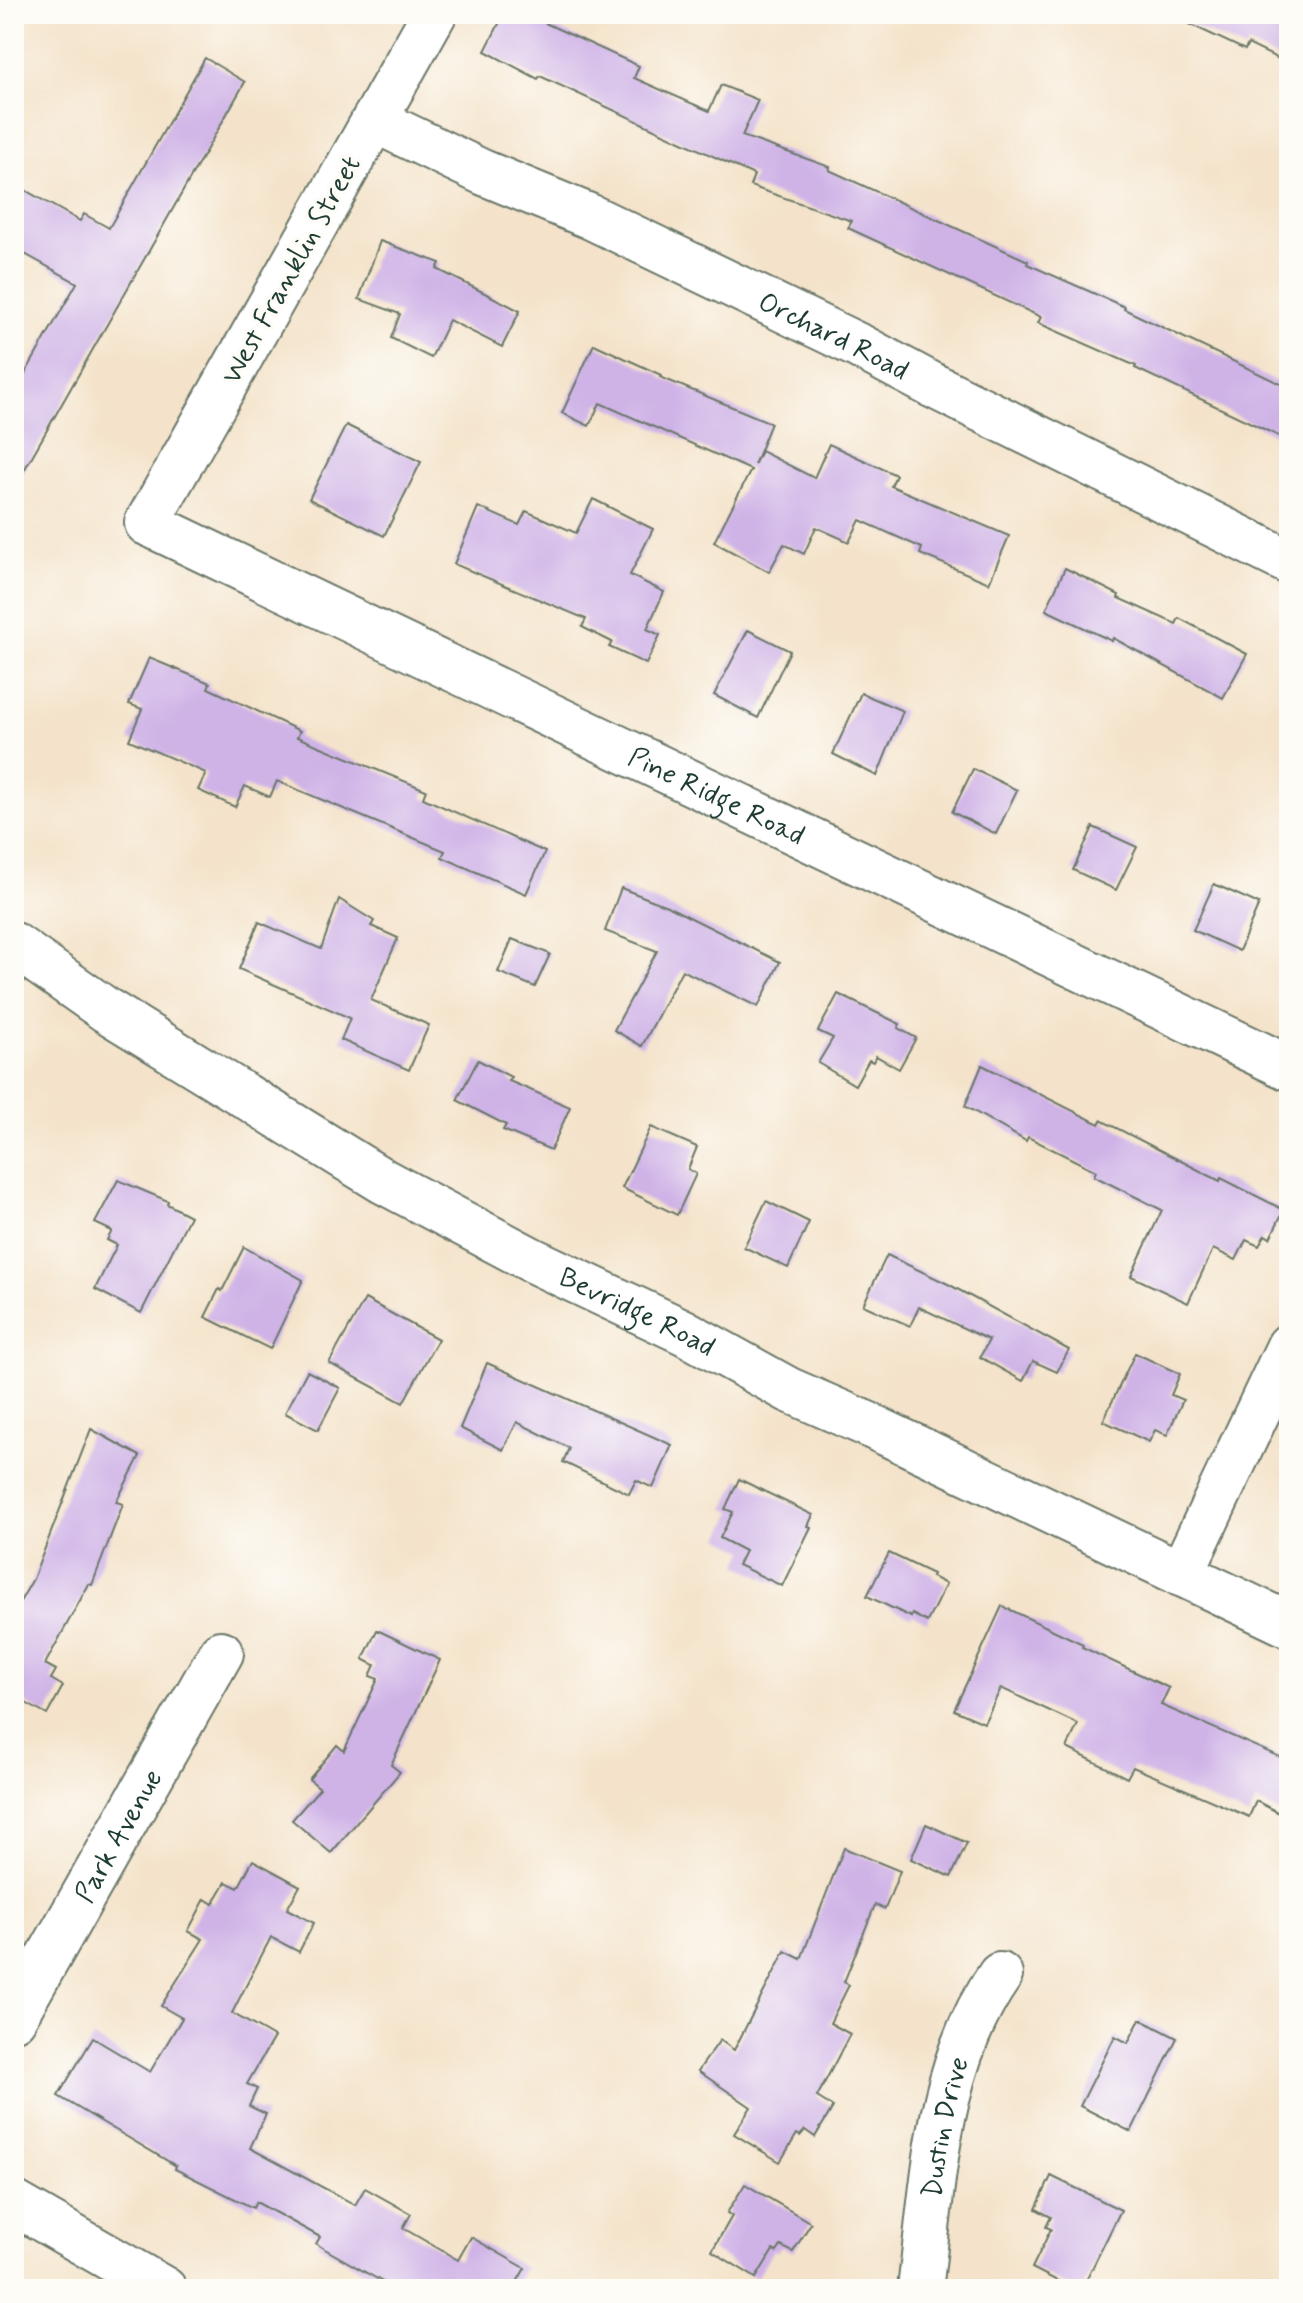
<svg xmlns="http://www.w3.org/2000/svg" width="1303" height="2303" font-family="Mynerve,sans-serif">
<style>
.building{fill:#cfb3e7}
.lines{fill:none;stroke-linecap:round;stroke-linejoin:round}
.minor-casing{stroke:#6a7768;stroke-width:48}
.minor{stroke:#fff;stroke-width:44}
.labels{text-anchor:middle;stroke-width:7;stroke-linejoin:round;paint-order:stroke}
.street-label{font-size:28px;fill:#1f3d34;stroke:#fdfcf7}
</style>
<rect width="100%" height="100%" fill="#fdfcf7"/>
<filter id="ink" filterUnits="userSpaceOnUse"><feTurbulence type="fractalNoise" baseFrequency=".0125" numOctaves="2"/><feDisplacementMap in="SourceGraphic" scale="16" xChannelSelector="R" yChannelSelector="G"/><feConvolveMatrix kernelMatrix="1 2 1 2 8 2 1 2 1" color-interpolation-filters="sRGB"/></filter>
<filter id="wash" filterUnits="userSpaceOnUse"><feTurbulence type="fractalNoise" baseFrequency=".006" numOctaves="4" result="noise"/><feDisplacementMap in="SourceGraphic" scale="32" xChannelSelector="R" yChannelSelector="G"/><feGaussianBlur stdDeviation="1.8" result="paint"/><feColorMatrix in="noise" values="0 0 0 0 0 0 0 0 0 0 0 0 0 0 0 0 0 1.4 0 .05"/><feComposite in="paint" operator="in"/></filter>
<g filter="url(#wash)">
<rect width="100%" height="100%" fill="#f4e3ca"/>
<g id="blocks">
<g class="building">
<path d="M504 14H550L545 23 639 66 634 78 709 111 721 85 758 100 742 136 830 167 829 170 1028 261 1027 264 1125 307 1124 309 1289 388V441L1135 368 1136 366 1038 323 1041 317 848 228 852 221 750 186 754 175 540 76 538 79 485 51Z"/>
<path d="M1168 14H1289V64L1248 44 1245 50Z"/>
<path d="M205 58 245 82 14 488V393L77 283 14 248V184L80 221 84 214 109 228Z"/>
<path d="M380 241 440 263 437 269 520 311 502 347 449 320 431 358 391 338 400 314 359 299Z"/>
<path d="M594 344 661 375 660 377 771 423 754 465 761 451 814 478 829 444 896 475 891 486 1009 536 989 583 920 554 922 548 860 520 849 542 816 527 804 554 784 544 769 572 714 542 751 470 600 403 589 426 562 413Z"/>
<path d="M346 425 421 462 384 536 309 499Z"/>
<path d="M593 499 653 529 630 575 664 592 647 629 660 635 646 664 609 647 612 642 582 627 586 619 454 564 478 507 519 525 526 511 576 533Z"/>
<path d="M1065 568 1119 595 1118 598 1176 624 1179 618 1247 654 1223 698 1113 638 1112 641 1046 610Z"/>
<path d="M748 630 790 651 758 718 714 695Z"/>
<path d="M149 658 210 683 208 688 300 731 297 737 426 790 423 798 545 852 526 894 442 857 445 851 277 781 270 797 245 786 235 807 198 790 206 773 129 740 142 709 129 704Z"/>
<path d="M861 693 903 711 877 776 833 754Z"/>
<path d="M973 769 1017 790 996 834 952 812Z"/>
<path d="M1093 827 1137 847 1116 890 1073 870Z"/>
<path d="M1214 884 1259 904 1239 951 1193 930Z"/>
<path d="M621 888 667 906 780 962 758 1007 682 970 642 1046 614 1030 657 951 605 931Z"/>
<path d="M339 899 374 921 371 926 398 938 371 1000 429 1025 409 1070 341 1040 350 1018 239 969 259 922 321 949Z"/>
<path d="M512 939 550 954 535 987 498 972Z"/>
<path d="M838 994 900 1024 898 1028 916 1038 899 1069 876 1056 873 1062 869 1060 855 1085 818 1063 833 1038 818 1031Z"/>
<path d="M478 1060 511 1077 509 1081 570 1107 551 1150 503 1130 506 1125 457 1100Z"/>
<path d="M982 1065 1099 1124 1101 1120 1220 1181 1221 1178 1284 1210 1270 1238 1265 1235 1259 1246 1246 1240 1236 1260 1213 1249 1188 1303 1131 1276 1162 1210 1094 1176 1096 1171 1028 1137 1026 1141 965 1106Z"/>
<path d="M651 1127 697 1147 688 1169 696 1174 677 1215 622 1188Z"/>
<path d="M118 1180 168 1201 167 1204 190 1216 141 1313 95 1289 117 1245 107 1240 112 1231 95 1223Z"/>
<path d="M766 1201 809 1222 788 1268 744 1247Z"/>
<path d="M244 1247 303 1280 270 1349 205 1317 219 1289 222 1291Z"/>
<path d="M887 1255 948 1284 1069 1350 1057 1372 1033 1361 1023 1381 980 1357 989 1340 919 1307 910 1326 863 1305Z"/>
<path d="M365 1299 438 1339 403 1403 329 1363Z"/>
<path d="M1135 1353 1180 1374 1171 1395 1183 1400 1167 1435 1155 1430 1149 1442 1103 1421Z"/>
<path d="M487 1363 672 1445 653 1488 636 1480 629 1494 563 1462 569 1448 517 1422 503 1450 460 1428Z"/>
<path d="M307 1371 340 1388 318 1430 285 1413Z"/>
<path d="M91 1429 140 1456 116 1502 123 1504 92 1585 89 1584 45 1664 56 1670 51 1679 63 1686 47 1715 24 1702 14 1720V1612L33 1579Z"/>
<path d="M739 1479 813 1515 808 1526 811 1527 782 1586 738 1565 745 1551 720 1538 733 1512 725 1509Z"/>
<path d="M889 1553 933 1574 932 1577 946 1584 927 1622 912 1614 911 1617 867 1596Z"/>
<path d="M1002 1606 1083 1644 1082 1647 1169 1688 1161 1705 1289 1761V1818L1256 1801 1249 1817 1133 1767 1127 1778 1067 1748 1078 1724 1001 1688 984 1723 954 1710Z"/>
<path d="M377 1630 440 1660 391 1765 400 1772 331 1853 292 1820 320 1788 309 1779 337 1745 344 1751 378 1679 370 1676 375 1665 363 1659Z"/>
<path d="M926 1824 967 1843 951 1877 911 1859Z"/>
<path d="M844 1848 900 1871 885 1909 875 1905 844 1982 849 1985 830 2023 850 2034 817 2097 833 2107 815 2137 805 2130 800 2136 797 2134 780 2162 734 2134 751 2107 698 2071 720 2040 734 2050 785 1951 801 1959Z"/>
<path d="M253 1860 300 1886 287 1909 314 1923 299 1952 271 1937 232 2013 274 2037 247 2084 257 2089 249 2106 266 2114 250 2148 355 2205 365 2188 411 2214 403 2228 458 2260 471 2237 525 2268 513 2289H395L316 2244 320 2237 256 2202 253 2208 175 2169 176 2166 58 2096 93 2038 150 2072 182 2018 161 2006 203 1939 188 1931 205 1899 213 1904 226 1882 238 1888Z"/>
<path d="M1140 2019 1177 2038 1131 2132 1080 2106 1115 2036 1128 2043Z"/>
<path d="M1051 2176 1121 2210 1082 2289H1073L1032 2268 1051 2229 1046 2227 1051 2217 1036 2209Z"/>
<path d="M745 2184 811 2223 793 2252 781 2246 777 2252 773 2250 756 2278 712 2251 732 2216 727 2213Z"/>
</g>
</g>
</g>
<g filter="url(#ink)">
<use href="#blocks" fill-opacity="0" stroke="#6a7768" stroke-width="2"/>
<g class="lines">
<g class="minor-casing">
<g id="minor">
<path id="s1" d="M434 14 147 523 1289 1068"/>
<path id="s2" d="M374 120 482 172 589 216 859 346 934 386 1289 562"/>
<path id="s3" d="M14 945 106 1010 383 1181 532 1260 684 1332 789 1390 867 1424 1289 1625"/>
<path d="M1181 1574 1289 1346"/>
<path id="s4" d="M14 2018 221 1653"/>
<path d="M14 2203 164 2289"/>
<path id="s5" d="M920 2289C934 2182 936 2066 1000 1975"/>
</g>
</g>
<use href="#minor" class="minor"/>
</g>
</g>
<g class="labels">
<g class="street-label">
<text transform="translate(290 269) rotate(-61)" y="10">West Franklin Street</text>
<text dy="10" stroke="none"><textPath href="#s2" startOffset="508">Orchard Road</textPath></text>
<text dy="10" stroke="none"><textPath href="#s1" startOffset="1216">Pine Ridge Road</textPath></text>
<text dy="10" stroke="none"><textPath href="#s3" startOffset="724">Bevridge Road</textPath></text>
<text dy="10" stroke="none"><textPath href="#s4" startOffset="210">Park Avenue</textPath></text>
<text dy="10" stroke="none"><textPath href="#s5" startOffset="164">Dustin Drive</textPath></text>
</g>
</g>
<rect width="1303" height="2303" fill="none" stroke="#fdfcf7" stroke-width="48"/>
</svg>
